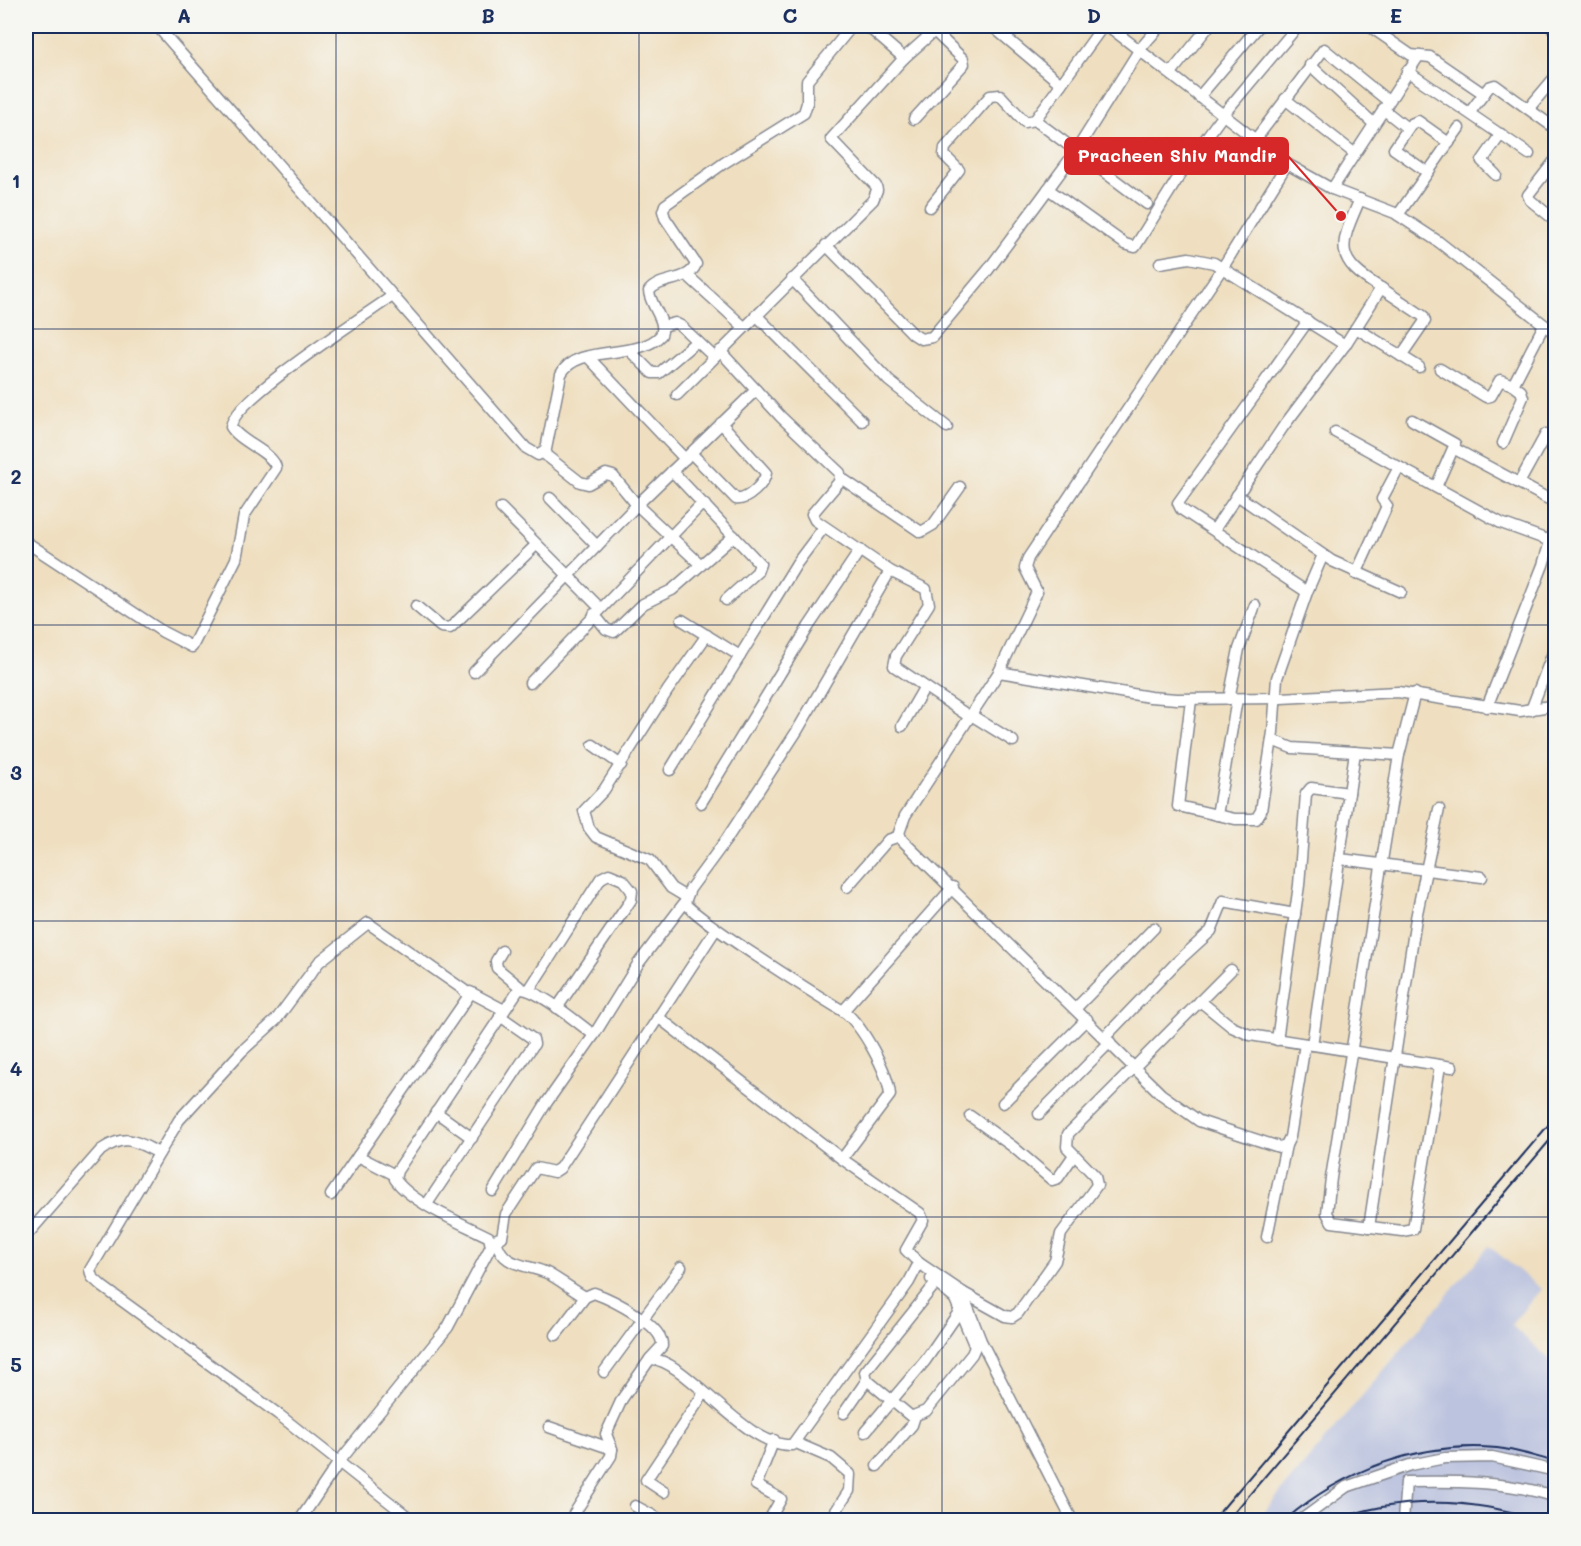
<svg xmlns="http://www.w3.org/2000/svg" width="1581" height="1546" font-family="Mali,sans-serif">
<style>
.industrial{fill:#bcc3de}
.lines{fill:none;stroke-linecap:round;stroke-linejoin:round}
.minor-casing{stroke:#85878f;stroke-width:13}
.minor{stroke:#fff;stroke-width:10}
.rail{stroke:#1b2f5e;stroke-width:2}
.grid{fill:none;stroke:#1b2f5e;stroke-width:1.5;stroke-opacity:0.55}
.leader{fill:none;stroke:#d62828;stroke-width:2}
.callout-dot{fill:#d62828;stroke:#f6f6f2;stroke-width:2}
.callout{fill:#d62828;stroke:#d62828;stroke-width:2}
.callout-label{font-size:18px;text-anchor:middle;font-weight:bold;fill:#fff}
.neatline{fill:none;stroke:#1b2f5e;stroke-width:2}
.grid-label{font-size:20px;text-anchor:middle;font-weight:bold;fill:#1b2f5e}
</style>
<rect width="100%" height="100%" fill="#f6f6f2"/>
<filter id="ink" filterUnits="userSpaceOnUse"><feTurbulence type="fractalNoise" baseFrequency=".0167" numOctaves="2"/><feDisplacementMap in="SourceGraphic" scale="12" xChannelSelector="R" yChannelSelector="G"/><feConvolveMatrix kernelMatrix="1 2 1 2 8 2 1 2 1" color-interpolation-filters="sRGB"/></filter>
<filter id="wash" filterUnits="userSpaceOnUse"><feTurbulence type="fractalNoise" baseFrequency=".008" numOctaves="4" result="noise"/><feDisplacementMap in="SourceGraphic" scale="24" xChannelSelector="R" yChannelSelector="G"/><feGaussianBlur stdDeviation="1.35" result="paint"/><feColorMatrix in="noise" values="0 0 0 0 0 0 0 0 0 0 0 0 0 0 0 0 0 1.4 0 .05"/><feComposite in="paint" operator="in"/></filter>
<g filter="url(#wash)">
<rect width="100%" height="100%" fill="#efdfc0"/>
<path class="industrial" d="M1489 1246 1541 1289 1511 1325 1555 1364V1520H1257Z"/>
</g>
<g filter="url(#ink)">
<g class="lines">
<g class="minor-casing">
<g id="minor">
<path d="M157 26 526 448 538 455 546 449 561 374C577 343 638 361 661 335 667 320 650 306 649 291 661 276 689 283 696 264L665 218 663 211 665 205 724 163 804 113 807 103V81L852 26"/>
<path d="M867 26 904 58"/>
<path d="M992 26 1061 84"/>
<path d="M1108 26 1287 164 1332 189 1395 213 1439 242 1556 334"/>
<path d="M1369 26 1411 55 1430 57 1484 94"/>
<path d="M1550 26 1556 31"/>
<path d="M1310 65 1373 123"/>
<path d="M1407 71 1529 154"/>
<path d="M1171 73 1209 26"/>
<path d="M1199 97 1259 26"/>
<path d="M1285 99 1354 153"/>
<path d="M1529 108 1556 76"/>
<path d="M1383 109 1407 128"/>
<path d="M1470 112 1489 87 1495 85 1556 129"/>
<path d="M914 119 964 64 963 59 929 26"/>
<path d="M1035 120 1147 204"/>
<path d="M1255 140 1324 49 1388 101"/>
<path d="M1556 159 1528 195 1530 200 1556 221"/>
<path d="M1287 164 1223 267 1028 558 1025 568 1037 592 999 672 905 816 899 833 902 840 1161 1094 1199 1121 1279 1147 1286 1145 1290 1137 1305 1044"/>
<path d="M1427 172 1394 149 1411 124 1418 121 1449 143"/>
<path d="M1496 175 1482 161 1501 134"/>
<path d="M1048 189 1125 244 1135 247 1183 170 1222 116 1296 28"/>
<path d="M1332 189 1418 57"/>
<path d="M930 207 959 170 944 155 945 148 990 96 1000 95 1025 122 1035 120 1103 26"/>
<path d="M1398 215 1459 128"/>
<path d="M826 245 913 334 921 339 932 337 988 270 1040 200 1076 151 1140 49 1160 26"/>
<path d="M1160 263 1189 258 1214 263 1345 345"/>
<path d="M687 275 744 327"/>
<path d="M792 279 889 381 947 427"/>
<path d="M1381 288 1423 316 1425 321 1401 356"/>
<path d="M756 315 862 421"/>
<path d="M663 326 675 323 681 326 714 357"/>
<path d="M1356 328 1419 367"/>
<path d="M629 350 652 373H659L697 341"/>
<path d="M720 351 781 417 840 473 839 482 812 514 815 520 890 571 926 589 929 604 896 656 894 666 970 717"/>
<path d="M588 357 685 459"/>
<path d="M1440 369 1486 397 1491 396 1500 380 1513 385"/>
<path d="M677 395 873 200 877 190 876 186 831 139 904 58 940 26"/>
<path d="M1412 420 1455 444 1436 487"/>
<path d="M1335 432 1501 523 1556 543"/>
<path d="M1503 443 1523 397 1521 391 1513 385 1544 325"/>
<path d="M1455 449 1556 503"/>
<path d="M543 453 580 482 588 484 606 474 613 476 637 505 701 565"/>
<path d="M691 453 736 499C747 501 765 483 766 473L721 423"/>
<path d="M672 471 760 564 757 572 726 600"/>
<path d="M841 478 921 532 933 525 960 487"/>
<path d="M1519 483 1546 434 1556 439"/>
<path d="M1237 495 1332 561 1401 592"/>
<path d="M550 498 597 546"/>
<path d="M501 508 600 608"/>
<path d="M1214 530 1283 427 1345 345 1381 288C1332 259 1340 245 1360 199"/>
<path d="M26 542 163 632 192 647 236 559 244 516 276 468C274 453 240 442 231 427 232 400 364 316 391 297"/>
<path d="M1356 574 1387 506 1382 499 1399 467"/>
<path d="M1307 592 1181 509 1178 503 1308 321"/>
<path d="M416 606 441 627 450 628 536 545"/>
<path d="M594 614 606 629 614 632 643 604 672 590 734 536"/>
<path d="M682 620 740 656"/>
<path d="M474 672 637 505 756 390"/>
<path d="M999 672 1150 697 1177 699 1281 698 1398 692 1520 711 1556 705"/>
<path d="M530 683 699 507 705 505"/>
<path d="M1415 693 1399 755 1331 1178 1327 1213 1332 1222 1402 1231 1413 1229 1440 1066"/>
<path d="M1229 699 1239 649 1255 605"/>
<path d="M1191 700 1178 806 1235 819H1256L1261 811 1273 732 1277 678 1307 592 1323 555"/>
<path d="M1487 707 1543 565 1556 522"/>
<path d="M1531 710 1556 645"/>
<path d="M971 715 1013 741"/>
<path d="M902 726 924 688"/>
<path d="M1272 740 1292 748 1399 755"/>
<path d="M593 745 621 765"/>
<path d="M670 770 797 563 824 527"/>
<path d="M701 803 809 626 860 550"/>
<path d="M1217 815 1237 699"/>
<path d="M1340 859 1482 877"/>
<path d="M847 887 888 840 900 836"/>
<path d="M686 897 671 888 650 860 596 837 589 828 584 811 604 790 668 690 707 635"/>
<path d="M502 951 496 961 497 968 521 988"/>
<path d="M529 990 601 878 609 874 623 880 632 891 631 900 557 1008"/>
<path d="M470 992 504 1010"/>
<path d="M1200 1001 1232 1027 1250 1035 1452 1067"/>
<path d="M1076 1008 1154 928"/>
<path d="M843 1011 953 887"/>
<path d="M658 1017 842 1159 920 1213 923 1220 906 1250 919 1263 962 1292 981 1341 1072 1520"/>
<path d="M1105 1037 1176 963 1211 931 1223 901 1295 914"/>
<path d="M1277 1040 1299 885 1306 794 1311 788 1349 793"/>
<path d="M1312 1045 1355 752"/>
<path d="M1003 1103 1087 1019"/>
<path d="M436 1112 472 1138"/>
<path d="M1039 1114 1110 1042"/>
<path d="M970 1116 1012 1146 1052 1180 1058 1178 1074 1155"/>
<path d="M358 1156 395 1175"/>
<path d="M842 1159 890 1095C888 1072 862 1024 843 1011 823 999 687 914 685 902L690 889 726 840 797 731 890 571"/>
<path d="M493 1191 545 1105 594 1035 638 964 685 902"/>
<path d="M331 1195 468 997 464 990 368 923 319 962 276 1020 242 1051 179 1120 90 1270 92 1277 103 1287 278 1414 412 1520"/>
<path d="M427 1204 534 1044 533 1039 500 1016"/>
<path d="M1369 1227 1416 918 1439 809"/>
<path d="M26 1236 101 1150C126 1133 134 1141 159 1153"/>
<path d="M1267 1237 1286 1145"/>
<path d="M496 1240C503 1269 527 1263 549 1274 561 1281 573 1290 585 1297"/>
<path d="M492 1241 502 1237 506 1214 536 1168 554 1172 560 1168 716 929"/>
<path d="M962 1292 1005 1316 1012 1317 1018 1313 1055 1261 1061 1234 1097 1185 1095 1176 1067 1147 1068 1134 1231 970"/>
<path d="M556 1335 585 1297 594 1293C611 1299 664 1325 662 1346L650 1359"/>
<path d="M604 1372 681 1267"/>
<path d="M844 1413 867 1380"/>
<path d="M913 1416 926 1411 972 1354 975 1347 955 1299 931 1279"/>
<path d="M549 1427 612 1449"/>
<path d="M865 1432 925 1361 961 1309"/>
<path d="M796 1443 831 1458 850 1474 849 1491 830 1520"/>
<path d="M877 1466 912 1425 914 1419 867 1380 865 1372 936 1283"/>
<path d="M664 1492 646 1480 704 1393"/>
<path d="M635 1506 661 1520"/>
<path d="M26 1519 27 1520"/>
<path d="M300 1520 339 1462 448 1327 491 1246 489 1237C464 1224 411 1203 395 1179L397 1171 519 989C536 987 579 1024 594 1035"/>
<path d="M570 1520 611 1456 612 1449 606 1434 622 1399 650 1359C685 1357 744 1448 792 1445L909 1282 919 1263"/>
<path d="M769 1520 781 1499 756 1485 774 1440"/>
<path d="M1301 1520 1346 1487 1410 1465 1445 1458 1492 1457 1556 1471"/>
<path d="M1403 1520 1406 1482C1454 1481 1509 1481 1556 1497"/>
</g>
</g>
<use href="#minor" class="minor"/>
<g class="rail">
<path d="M1213 1520 1556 1116"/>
<path d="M1228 1520 1556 1133"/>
<path d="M1285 1520C1343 1470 1420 1441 1497 1448 1517 1450 1536 1457 1556 1462"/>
<path d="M1335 1520C1397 1496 1475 1498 1537 1520"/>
</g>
</g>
</g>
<path class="grid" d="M336 26V1520M639 26V1520M942 26V1520M1245 26V1520M26 329H1556M26 625H1556M26 921H1556M26 1217H1556"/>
<path class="leader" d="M1341 216L1288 156"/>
<circle class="callout-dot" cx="1341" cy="216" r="6"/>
<rect class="callout" x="1065" y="138" width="223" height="36" rx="6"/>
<g class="callout-label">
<text x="1177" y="162">Pracheen Shiv Mandir</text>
</g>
<rect width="1581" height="1546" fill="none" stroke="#f6f6f2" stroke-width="66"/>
<rect x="33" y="33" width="1515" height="1480" class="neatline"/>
<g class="grid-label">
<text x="184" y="23">A</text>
<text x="488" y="23">B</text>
<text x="790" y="23">C</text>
<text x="1094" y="23">D</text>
<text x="1396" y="23">E</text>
<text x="16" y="188">1</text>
<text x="16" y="484">2</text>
<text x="16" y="780">3</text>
<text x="16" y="1076">4</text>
<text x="16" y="1372">5</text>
</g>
</svg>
